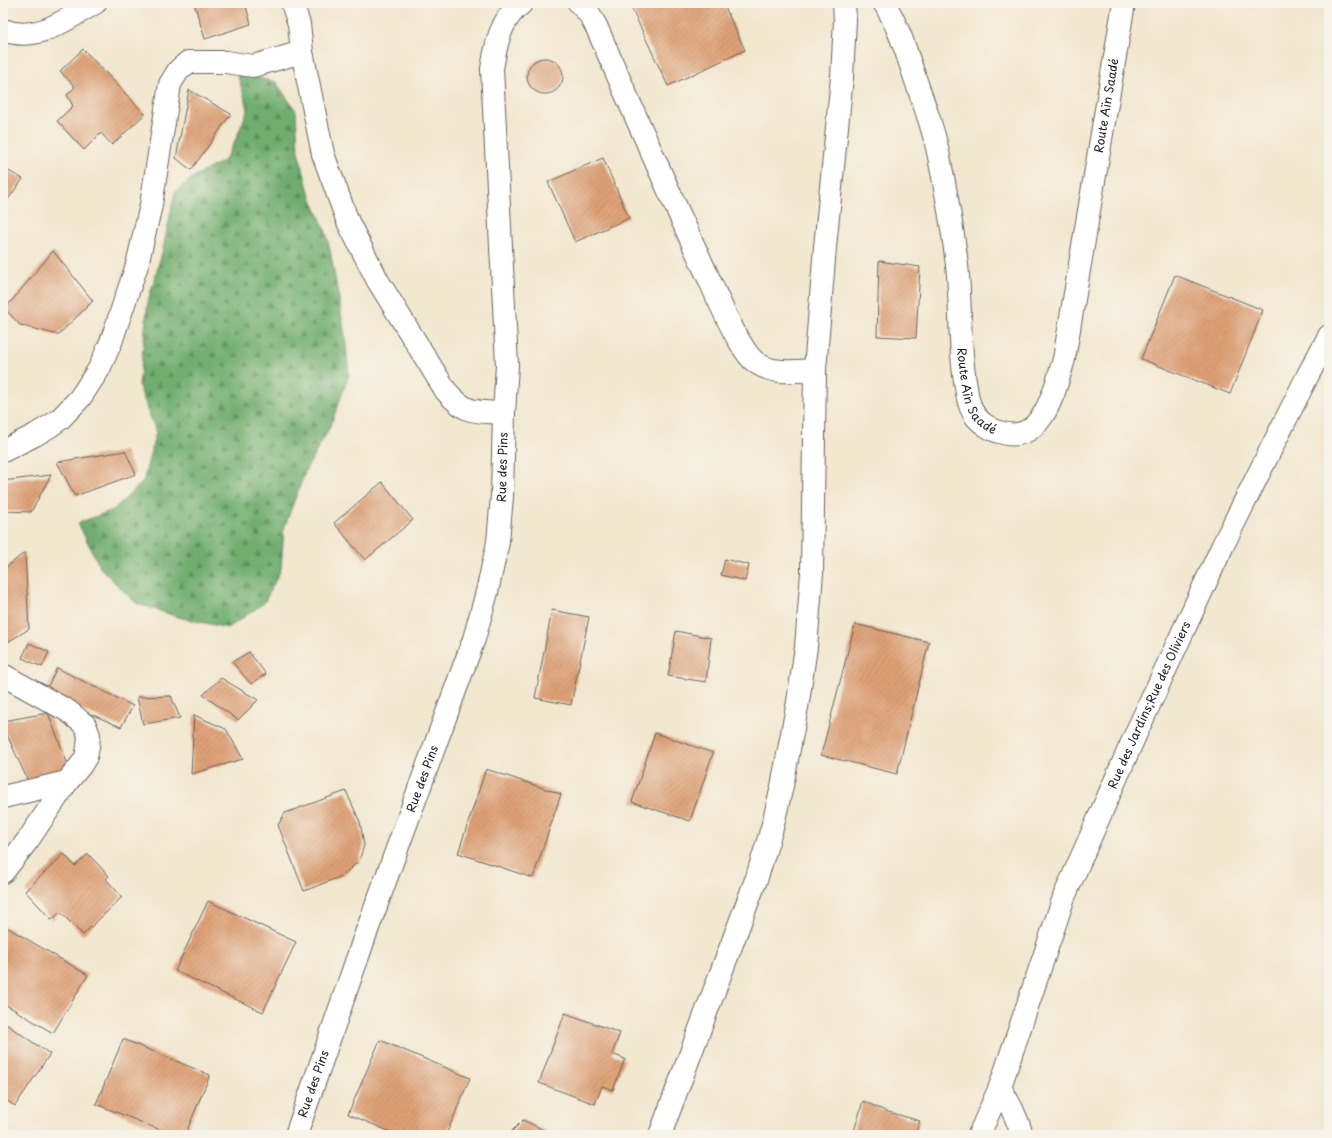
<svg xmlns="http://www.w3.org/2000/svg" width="1332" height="1138" font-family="'Playpen Sans',sans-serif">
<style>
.forest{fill:url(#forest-firs);stroke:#466445}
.building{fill:url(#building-hatch)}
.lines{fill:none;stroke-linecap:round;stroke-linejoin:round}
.street-casing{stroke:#67635b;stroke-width:24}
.secondary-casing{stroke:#67635b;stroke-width:24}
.street{stroke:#fff;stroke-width:22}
.secondary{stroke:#fff;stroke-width:22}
.labels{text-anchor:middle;stroke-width:3;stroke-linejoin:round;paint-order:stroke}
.street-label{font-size:12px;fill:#1c1c1c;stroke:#f7f3e8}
</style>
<defs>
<pattern id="forest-firs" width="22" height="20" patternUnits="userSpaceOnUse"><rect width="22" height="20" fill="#70ad6e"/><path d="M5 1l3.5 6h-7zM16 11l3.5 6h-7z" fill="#5b8c5a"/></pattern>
<pattern id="building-hatch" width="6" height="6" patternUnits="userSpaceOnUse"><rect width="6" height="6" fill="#dea076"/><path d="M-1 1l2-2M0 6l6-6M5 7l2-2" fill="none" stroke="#be8966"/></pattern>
</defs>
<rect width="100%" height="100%" fill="#f7f3e8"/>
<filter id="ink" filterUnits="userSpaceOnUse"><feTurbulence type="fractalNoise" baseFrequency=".025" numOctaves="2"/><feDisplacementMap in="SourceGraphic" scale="8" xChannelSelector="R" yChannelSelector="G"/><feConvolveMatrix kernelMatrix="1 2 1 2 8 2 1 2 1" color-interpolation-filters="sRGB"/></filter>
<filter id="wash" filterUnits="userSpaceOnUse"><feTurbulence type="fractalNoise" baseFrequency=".012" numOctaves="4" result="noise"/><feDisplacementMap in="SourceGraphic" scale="16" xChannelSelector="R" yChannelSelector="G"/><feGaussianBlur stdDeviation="0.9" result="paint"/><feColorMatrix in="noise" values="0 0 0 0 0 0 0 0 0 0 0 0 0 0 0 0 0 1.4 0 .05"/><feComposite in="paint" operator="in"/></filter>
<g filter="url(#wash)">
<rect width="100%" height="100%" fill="#f2e7cf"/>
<path class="forest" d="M237 73 276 82 296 111 298 151 309 192 327 235 338 293 346 344 349 375 330 427 306 470 284 528 281 569 264 603 228 628 178 617 136 603 101 569 78 523 113 510 143 482 156 432 139 386 148 301 162 253 175 192 195 176 225 160 236 139 248 109Z"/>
<g id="blocks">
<g class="building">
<path d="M194 3H245L251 24 205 39Z"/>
<path d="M633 3H723L745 50 668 86 630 5Z"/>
<path d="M83 49 145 114 112 145 101 133 84 150 57 121 73 106 67 95 75 87 60 71Z"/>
<circle cx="545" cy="76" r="18"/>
<path d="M189 90 231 114 191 170 176 158Z"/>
<path d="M603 158 629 218 575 242 548 182Z"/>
<path d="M3 168 23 179 3 206Z"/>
<path d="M53 251 93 301 58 335 20 325 5 309Z"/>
<path d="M879 261 920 267 916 338 877 336Z"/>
<path d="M1175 275 1263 310 1230 394 1141 359Z"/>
<path d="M125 451 136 474 75 496 57 462Z"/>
<path d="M51 475 31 512 3 511V481Z"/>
<path d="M382 482 413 520 365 560 334 523Z"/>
<path d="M25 552 29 629 3 645V570Z"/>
<path d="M725 559 749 565 745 581 721 575Z"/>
<path d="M552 610 589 617 571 705 535 698Z"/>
<path d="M855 624 929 642 897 774 821 755Z"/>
<path d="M676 631 711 638 706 682 668 676Z"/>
<path d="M29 643 49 652 42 667 22 658Z"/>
<path d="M249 652 266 674 251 684 232 662Z"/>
<path d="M57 668 133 706 121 727 44 694Z"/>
<path d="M221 678 258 700 238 720 203 695Z"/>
<path d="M171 696 180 718 143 724 137 697Z"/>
<path d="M48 713 70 770 28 781 3 726V721Z"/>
<path d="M194 715 226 729 243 759 191 774Z"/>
<path d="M655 733 713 753 690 821 632 802Z"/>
<path d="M486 769 561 794 533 878 458 853Z"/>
<path d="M346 791 360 822 364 845 359 861 342 876 304 891 278 825 285 813Z"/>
<path d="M64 854 75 866 88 854 109 876 106 879 122 897 83 935 60 912 52 920 25 891Z"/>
<path d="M208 901 296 942 263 1012 175 971Z"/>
<path d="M3 925 88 975 53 1033 3 1003Z"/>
<path d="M565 1013 620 1033 612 1054 625 1059 613 1090 602 1086 595 1104 539 1083Z"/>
<path d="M3 1022 50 1054 15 1106 3 1098Z"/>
<path d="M123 1039 210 1075 185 1135H173L96 1104Z"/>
<path d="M380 1040 470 1078 446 1135H398L348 1114Z"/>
<path d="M863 1101 885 1111 920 1121 915 1135H853Z"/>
<path d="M523 1120 554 1135H508Z"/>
</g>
</g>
</g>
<g filter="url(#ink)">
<use href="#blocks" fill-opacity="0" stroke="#67635b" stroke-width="1"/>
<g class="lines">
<g class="street-casing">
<g id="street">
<path d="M292 3 299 24 302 52 323 154 348 222 378 281 446 391C467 415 474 411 504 413"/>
<path d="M579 3 590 15 597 28C632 109 667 188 704 268 715 292 725 316 738 339 743 347 747 355 754 361 771 375 794 371 815 370"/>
<path d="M3 30C38 43 66 19 95 3"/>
<path d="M3 451 35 435 50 426 60 419 80 398 99 369 111 342 137 265 151 205 170 84 178 71 188 62H226L253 66 302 52"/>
<path d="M3 675 68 711 85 725 89 735 88 747 86 757 81 765 67 782 3 797"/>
<path d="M3 872 28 840 67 782"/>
<path d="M1000 1087C1009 1103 1017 1117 1022 1135"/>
<path id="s1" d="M296 1135 365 936 474 639 487 592 498 542 502 496 504 413 507 365 492 69C496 45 500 19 522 3"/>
<path d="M660 1135 757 877 772 828 782 786 798 702 806 647 812 573 815 370 825 247 842 77 845 20 844 3"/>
<path id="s2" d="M979 1135 1000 1087 1064 897 1137 731 1223 545 1308 375 1329 336"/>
</g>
</g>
<g class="secondary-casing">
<g id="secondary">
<path id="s3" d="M884 3C899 27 907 54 916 81 922 99 929 117 934 136 938 149 940 163 943 177 949 209 955 242 958 275 961 312 959 350 966 387 967 394 968 403 972 410 976 420 989 429 999 432 1043 447 1055 389 1064 359L1124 3"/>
</g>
</g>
<use href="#street" class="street"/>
<use href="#secondary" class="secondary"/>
</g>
</g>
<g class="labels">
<g class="street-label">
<text dy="4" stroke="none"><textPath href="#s3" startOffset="824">Route Aïn Saadé</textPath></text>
<text dy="4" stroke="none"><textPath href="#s3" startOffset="404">Route Aïn Saadé</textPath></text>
<text dy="4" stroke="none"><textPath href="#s1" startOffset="702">Rue des Pins</textPath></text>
<text dy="4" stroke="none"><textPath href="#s2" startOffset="463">Rue des Jardins;Rue des Oliviers</textPath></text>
<text dy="4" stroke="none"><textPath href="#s1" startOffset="378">Rue des Pins</textPath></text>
<text dy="4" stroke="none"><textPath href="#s1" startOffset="54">Rue des Pins</textPath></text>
</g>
</g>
<rect width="1332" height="1138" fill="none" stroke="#f7f3e8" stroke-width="16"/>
</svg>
